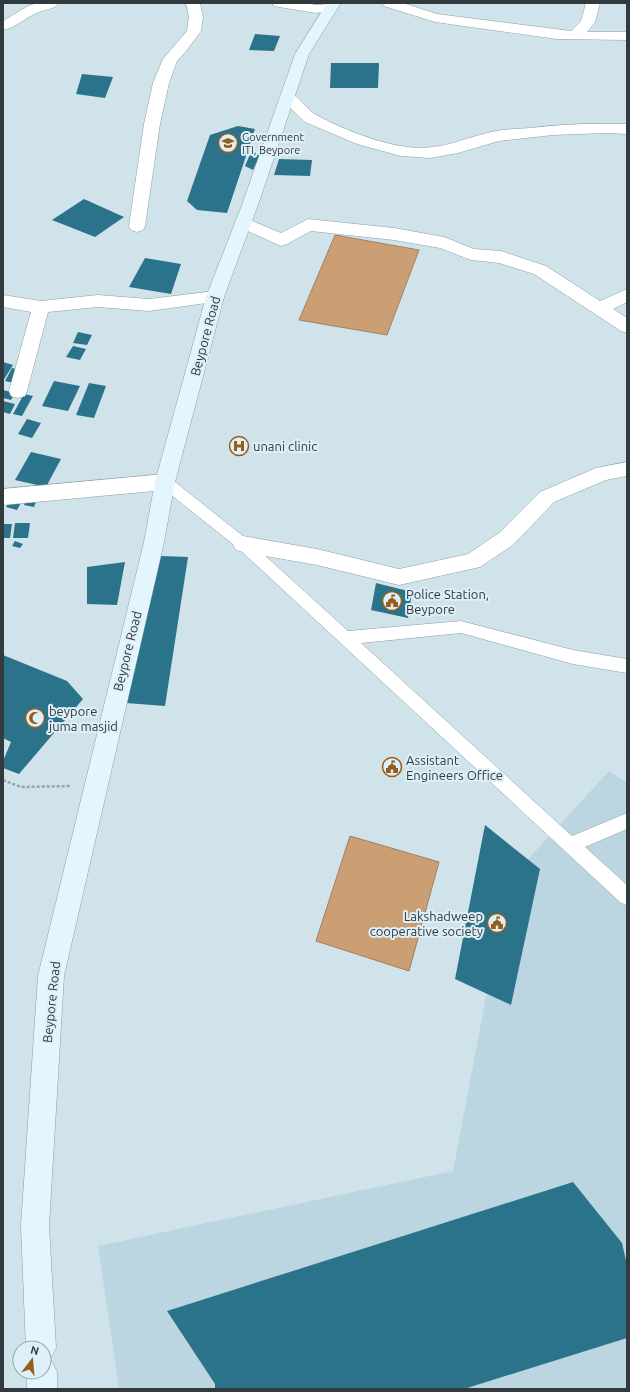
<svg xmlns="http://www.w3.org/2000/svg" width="630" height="1392" font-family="Ubuntu,sans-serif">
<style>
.built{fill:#bcd6e1}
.water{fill:#cc9e73;stroke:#9e8063}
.building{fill:#2b738b}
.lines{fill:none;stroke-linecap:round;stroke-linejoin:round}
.service-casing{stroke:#8c9ea6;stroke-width:1}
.minor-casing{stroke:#8c9ea6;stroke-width:1}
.secondary-casing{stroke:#8c9ea6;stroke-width:1}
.path{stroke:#94a3a9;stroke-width:2.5;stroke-dasharray:3 2;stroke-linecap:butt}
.service{fill:#fff;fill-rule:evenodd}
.minor{fill:#fff;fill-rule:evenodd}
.secondary{fill:#e3f6fe;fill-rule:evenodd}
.labels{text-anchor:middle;stroke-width:4;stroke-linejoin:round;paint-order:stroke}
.far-poi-label{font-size:11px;fill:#323a3d;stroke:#ddf0f8;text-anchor:start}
.street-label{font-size:13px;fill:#323a3d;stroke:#ddf0f8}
.poi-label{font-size:13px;fill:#323a3d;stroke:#ddf0f8;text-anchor:start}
</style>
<rect width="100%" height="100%" fill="#d0e3ea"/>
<path class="built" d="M609 771 627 783V1389H119L98 1246 453 1171 508 881Z"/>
<g class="water">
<path d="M335 235 419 250 387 335 299 320Z"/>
<path d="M350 836 439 862 409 971 316 941Z"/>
</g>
<g class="building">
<path d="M255 34 280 36 274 51 249 50Z"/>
<path d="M331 63H379L378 88H330Z"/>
<path d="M82 74 113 77 105 98 76 94Z"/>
<path d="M238 126 255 129 227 213 197 210 187 201 210 135Z"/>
<path d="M251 152 260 155 253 170 245 166Z"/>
<path d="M279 159 312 160 310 176 274 175Z"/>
<path d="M84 199 124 217 95 237 52 220Z"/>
<path d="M145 258 181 264 171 294 129 287Z"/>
<path d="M78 332 92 335 87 345 73 343Z"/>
<path d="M73 346 86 349 80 360 66 357Z"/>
<path d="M3 362 13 365 3 381Z"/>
<path d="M12 368 21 370 14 383 5 381Z"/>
<path d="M54 381 80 386 68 411 42 406Z"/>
<path d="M89 383 106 386 94 418 76 415Z"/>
<path d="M3 390 15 393 11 400 3 398Z"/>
<path d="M24 394 33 396 22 416 13 414Z"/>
<path d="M3 401 15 404 10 414 3 412Z"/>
<path d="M27 419 41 423 32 438 18 434Z"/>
<path d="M31 452 61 459 46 487 15 480Z"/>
<path d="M27 497 37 499 34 507 24 505Z"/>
<path d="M11 498 22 501 17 510 6 507Z"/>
<path d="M15 523H30L28 538H13Z"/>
<path d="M3 524H12L10 538H3Z"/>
<path d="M15 541 23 544 20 548 12 546Z"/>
<path d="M161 556 188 557 165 706 126 703Z"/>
<path d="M125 562 117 605 87 604V567Z"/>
<path d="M376 583 412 592 408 618 371 610Z"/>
<path d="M3 655 67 681 83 699 19 774 3 768V761L11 742 3 738Z"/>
<path d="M485 825 540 869 511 1005 455 979Z"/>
<path d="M573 1182 622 1243 627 1265V1338L464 1389H215V1384L167 1311Z"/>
</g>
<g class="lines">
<g class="service-casing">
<path id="service" d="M165 477 170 478 248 540 348 631 461 621 573 650 627 659V673L573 664 461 633 361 643 572 836 627 813V829L585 847 627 885V905L621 903 238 548 160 486 158 482 160 478Z"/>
</g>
<g class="minor-casing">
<g id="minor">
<path d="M37 3H59C55 9 46 9 39 12 26 17 17 27 3 30V21L28 6Z"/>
<path d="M186 3H200L203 17 201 31 186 51 177 61 169 83 160 124 145 226 143 230 137 232 131 230 129 226 144 124 153 83 163 59 187 31 189 17Z"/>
<path d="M272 3H306L316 5 340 3 335 10 316 13 279 7 274 6Z"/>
<path d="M382 3H403L437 14 571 31 581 21 586 3H600L595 22 587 32H627V40L557 39 435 22 384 6Z"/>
<path d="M287 92C300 96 306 110 318 116 341 128 375 142 401 146 440 153 461 138 496 131 507 129 519 129 530 128 562 124 595 123 627 124V134L607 133 553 135 499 141 458 153 430 158 401 156 357 144 305 122 279 97 282 94Z"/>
<path d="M243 217 281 233 308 219 394 228 444 237 474 249 501 251 546 266 600 301 627 289V302L613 309 627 318V333L621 331 534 274 499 263 471 260 440 248 394 240 311 231 287 244 281 246 237 226 235 222 237 218Z"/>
<path d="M215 291 221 293 224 297 221 301 149 311 98 307 48 312 27 391 25 396 18 398 11 396 9 391 31 312 3 307V295L41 301 98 295 149 299Z"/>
<path d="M627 462V476L606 480 554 502 513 545 480 567 399 585 317 565 243 552 236 550 233 544 236 538 243 536 317 549 399 569 468 554 499 533 540 492 596 468Z"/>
<path d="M165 474 172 477 175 482 172 487 165 490 3 505V489Z"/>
</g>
</g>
<g class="secondary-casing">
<path id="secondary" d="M327 3H341L309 54 258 205 224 297 175 482 164 542 64 976 49 1226 56 1348 51 1358 48 1360 52 1362 57 1372V1389H27V1372H44V1348H26L21 1226 38 976 144 542 155 482 206 297 242 205 295 54Z"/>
</g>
<path class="path" d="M3 780 21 787 71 786"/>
<use href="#service" class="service"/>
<use href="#minor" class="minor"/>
<use href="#secondary" class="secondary"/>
</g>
<defs>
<g id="university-ring" transform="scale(1)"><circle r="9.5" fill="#ddf0f8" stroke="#975e1b" stroke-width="1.5"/><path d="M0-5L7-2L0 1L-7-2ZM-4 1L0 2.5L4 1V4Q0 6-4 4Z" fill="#975e1b"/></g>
<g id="hospital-ring" transform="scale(1)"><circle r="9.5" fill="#ddf0f8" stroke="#975e1b" stroke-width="1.5"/><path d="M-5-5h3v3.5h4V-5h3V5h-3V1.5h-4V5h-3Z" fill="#975e1b"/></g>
<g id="civic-ring" transform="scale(1)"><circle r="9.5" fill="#ddf0f8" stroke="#975e1b" stroke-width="1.5"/><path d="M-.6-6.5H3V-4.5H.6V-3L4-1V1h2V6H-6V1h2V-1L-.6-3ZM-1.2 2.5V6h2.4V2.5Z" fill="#975e1b"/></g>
<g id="mosque-ring" transform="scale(1)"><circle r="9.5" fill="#ddf0f8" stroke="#975e1b" stroke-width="1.5"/><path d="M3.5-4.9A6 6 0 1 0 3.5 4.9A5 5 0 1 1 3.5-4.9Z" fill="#975e1b"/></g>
</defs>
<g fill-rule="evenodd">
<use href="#university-ring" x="228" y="143"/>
<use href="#hospital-ring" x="239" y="446"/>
<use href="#civic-ring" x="392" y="601"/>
<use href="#mosque-ring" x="35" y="718"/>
<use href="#civic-ring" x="392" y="767"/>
<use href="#civic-ring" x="497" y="923"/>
</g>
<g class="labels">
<g class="far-poi-label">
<text x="242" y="141">Government<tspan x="242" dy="13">ITI, Beypore</tspan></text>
</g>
<g class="street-label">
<text transform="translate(205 336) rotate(-75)" y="5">Beypore Road</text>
<text transform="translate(127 651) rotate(-76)" y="5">Beypore Road</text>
<text transform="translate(51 1002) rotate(-84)" y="5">Beypore Road</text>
</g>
<g class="poi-label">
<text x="253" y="451">unani clinic</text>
<text x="406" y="599">Police Station,<tspan x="406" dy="15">Beypore</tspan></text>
<text x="49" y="716">beypore<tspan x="49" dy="15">juma masjid</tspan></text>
<text x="406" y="765">Assistant<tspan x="406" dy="15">Engineers Office</tspan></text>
<text x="483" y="921" text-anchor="end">Lakshadweep<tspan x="483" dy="15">cooperative society</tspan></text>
</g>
</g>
<rect width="630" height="1392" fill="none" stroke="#323a3d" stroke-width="8"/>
<g transform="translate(32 1360) rotate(16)"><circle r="19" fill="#ddf0f8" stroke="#99a7ad"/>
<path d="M0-3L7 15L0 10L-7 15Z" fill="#975e1b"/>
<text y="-6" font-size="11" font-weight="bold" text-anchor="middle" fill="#323a3d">N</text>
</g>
</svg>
